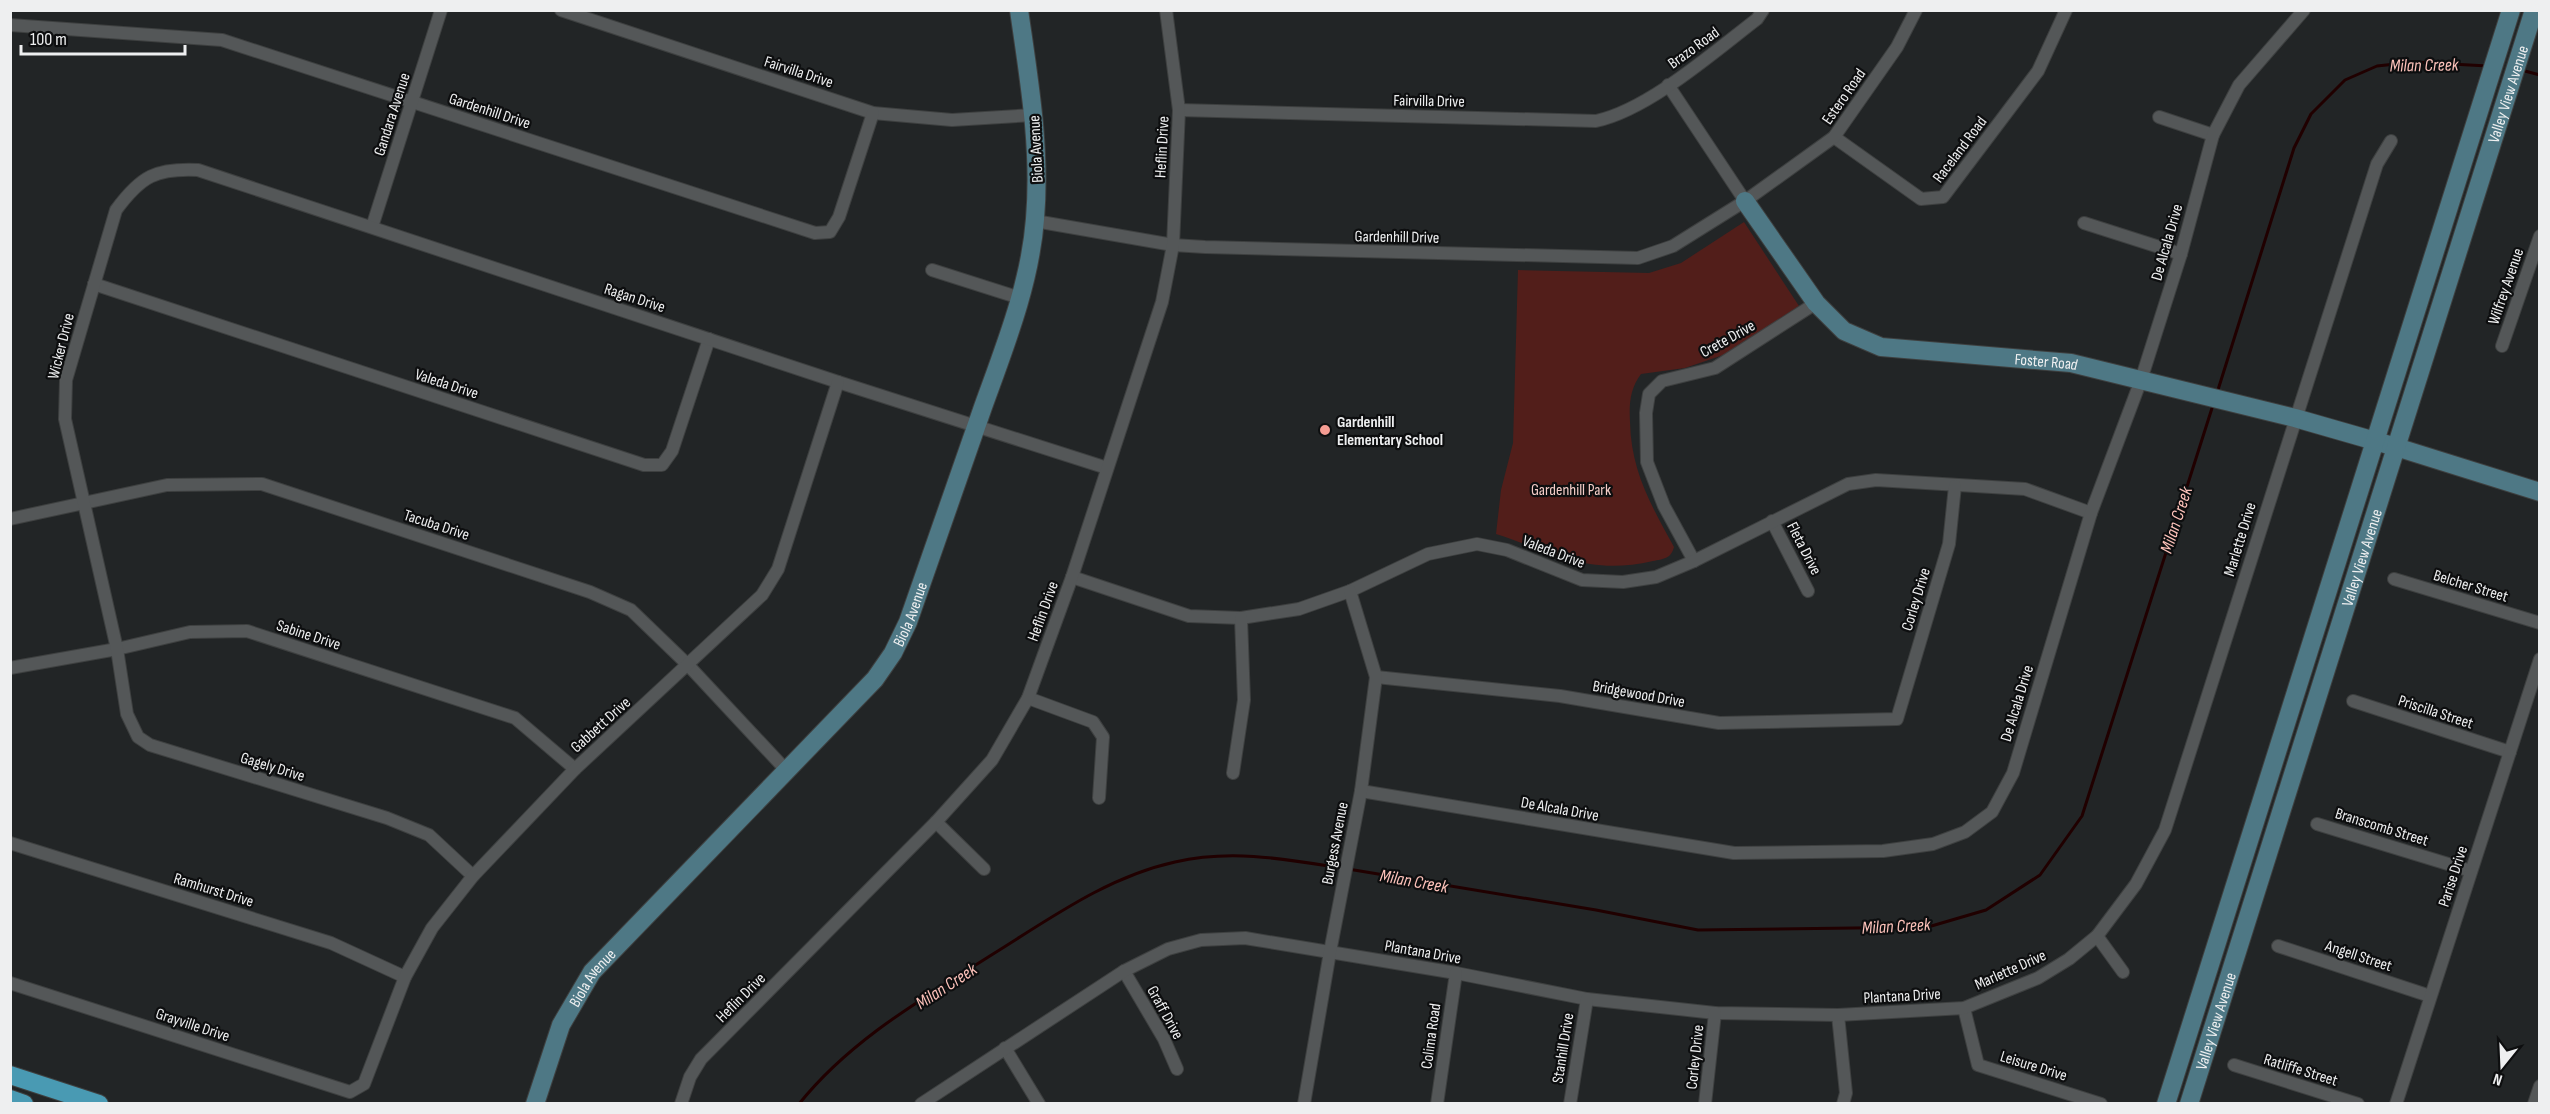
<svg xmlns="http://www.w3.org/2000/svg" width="2550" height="1114" font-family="'Sofia Sans Condensed',sans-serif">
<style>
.green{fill:#521e1a}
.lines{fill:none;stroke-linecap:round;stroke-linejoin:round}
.stream{stroke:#200000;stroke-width:3}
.street-casing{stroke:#3e4040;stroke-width:14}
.secondary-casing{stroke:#3e4040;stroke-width:20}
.primary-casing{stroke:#3e4040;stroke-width:20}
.street{stroke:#545758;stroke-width:12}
.secondary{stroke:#4e7885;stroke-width:18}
.primary{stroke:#499ab3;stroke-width:18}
.poi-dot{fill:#f59c92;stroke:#0d0e0f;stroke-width:2}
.labels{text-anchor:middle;stroke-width:4.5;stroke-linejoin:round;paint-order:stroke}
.street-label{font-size:16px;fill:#eeeff0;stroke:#0d0e0f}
.poi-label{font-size:16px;font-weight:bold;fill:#eeeff0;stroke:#0d0e0f;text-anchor:start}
.park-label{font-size:16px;fill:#f4ccc7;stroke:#0d0e0f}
.water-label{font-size:18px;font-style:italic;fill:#fdc2ba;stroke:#0d0e0f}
</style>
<rect width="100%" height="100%" fill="#222526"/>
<path class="green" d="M1744 222 1799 306 1729 353 1685 368 1641 374C1630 389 1629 403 1630 422 1631 471 1651 505 1674 547 1671 559 1663 559 1653 561 1588 576 1555 553 1496 534L1501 490 1513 443 1518 270 1649 273 1681 263Z"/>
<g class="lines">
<g class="stream">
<path d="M2521 70 2540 75"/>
<path d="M2217 393 2294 148 2311 114 2345 80 2377 66 2414 62 2488 66"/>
<path d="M1348 869 1596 910 1698 930 1928 927 1986 910 2040 875 2082 816 2213 405"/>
<path d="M799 1104C851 1039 924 998 993 954 1051 918 1107 877 1175 862 1231 849 1285 859 1341 868"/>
</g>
<g class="street-casing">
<g id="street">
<path d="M561 10 873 113 952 120 1034 115"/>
<path d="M10 25 222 40 815 233 830 232 839 217 873 113"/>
<path d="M1668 85 1745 201"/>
<path d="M1179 110 1596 121C1648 110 1714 52 1757 19L1763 10"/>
<path d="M2159 117 2213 135"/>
<path d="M1834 137 1921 199 1943 197 2038 71 2066 10"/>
<path d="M1035 221 1173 245 1205 247 1638 258 1673 246 1745 201 1834 137 1897 47 1916 10"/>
<path d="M2084 223 2181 254"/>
<path d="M372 227 441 10"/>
<path d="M932 270 1020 298"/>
<path d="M94 284 644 465H662L672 451 709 339"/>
<path d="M2502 346 2540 236"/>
<path d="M10 519 167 485 262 484 590 592 631 610 688 665 786 770"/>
<path d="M1772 521 1808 591"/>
<path d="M1694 561 1664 506 1647 462 1646 413 1649 394 1662 381 1715 368 1816 303"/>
<path d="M1072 577 1189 616 1241 618 1299 609 1350 591 1428 554 1477 544 1507 550 1582 580 1623 582 1656 577 1694 561 1848 484 1876 480 2025 489 2091 513"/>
<path d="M2394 579 2540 623"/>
<path d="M10 668 117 649 190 632 247 631 515 718 575 769"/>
<path d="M1376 677 1560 696 1719 723 1897 719 1949 544 1955 486"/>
<path d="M1028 698 1093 722 1103 737 1099 798"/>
<path d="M2353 701 2510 752"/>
<path d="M1233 773 1244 700 1241 618"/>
<path d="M1361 791 1734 853 1883 851 1933 844 1965 832 1992 812 2013 773 2091 513 2141 380 2181 254 2213 135 2239 85 2304 10"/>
<path d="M936 822 984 869"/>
<path d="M2317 824 2471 871"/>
<path d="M10 843 331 943 405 977"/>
<path d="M473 876 429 835 387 818 150 745 138 737 127 714 117 649 65 419 66 380 116 210C141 176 156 168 198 170L838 382 1107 468"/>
<path d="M2097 936 2123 972"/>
<path d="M2278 946 2430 996"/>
<path d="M1124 971 1164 1039 1177 1069"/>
<path d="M10 983 350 1092 364 1084 405 977 432 928 473 876 575 769 762 595 778 569 838 382"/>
<path d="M1964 1008 1978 1065 2101 1104"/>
<path d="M1838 1015 1846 1093 1843 1104"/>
<path d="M1005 1048 1039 1104"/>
<path d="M2234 1065 2358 1104"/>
<path d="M681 1104 690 1077 701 1059 936 822 992 760 1028 698 1072 577 1162 302 1173 245 1179 110 1166 10"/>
<path d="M921 1104 1124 971 1168 949 1201 940 1245 938 1456 973 1587 999 1715 1013 1838 1015 1964 1008 2038 978 2069 959 2097 936 2136 884 2165 830 2377 164 2391 141"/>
<path d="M1304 1104 1330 952 1361 791 1376 677 1350 591"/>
<path d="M1437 1104 1456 973"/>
<path d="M1570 1104 1587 999"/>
<path d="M1705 1104 1715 1013"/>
<path d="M2396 1104 2540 659"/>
<path d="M2534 1104 2540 1086"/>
</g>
</g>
<g class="secondary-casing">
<g id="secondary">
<path id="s1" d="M1745 201 1816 303 1844 331 1881 347 2071 363 2295 418 2396 447 2540 492"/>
<path id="s2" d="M535 1104 561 1025 592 972 875 679 893 653 908 622C933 550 958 478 983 407 1005 346 1030 284 1035 219 1041 148 1029 80 1019 10"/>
<path d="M2166 1104 2511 10"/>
<path id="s3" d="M2189 1104 2534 10"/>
</g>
</g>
<g class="primary-casing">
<g id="primary">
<path d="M10 1075 99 1104"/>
<path d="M10 1099 24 1104"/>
</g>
</g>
<use href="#street" class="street"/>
<use href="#secondary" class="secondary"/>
<use href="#primary" class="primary"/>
</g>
<circle class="poi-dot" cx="1325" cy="430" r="6"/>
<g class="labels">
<g class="street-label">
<text transform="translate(1693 47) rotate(-36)" y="6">Brazo Road</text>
<text transform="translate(799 71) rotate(18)" y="6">Fairvilla Drive</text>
<text dy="6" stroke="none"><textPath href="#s3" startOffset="1059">Valley View Avenue</textPath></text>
<text transform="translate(1843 96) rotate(-55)" y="6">Estero Road</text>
<text transform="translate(1429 100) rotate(1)" y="6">Fairvilla Drive</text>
<text transform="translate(490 110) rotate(18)" y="6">Gardenhill Drive</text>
<text transform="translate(391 114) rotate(-72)" y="6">Gandara Avenue</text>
<text transform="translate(1161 147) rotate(-87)" y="6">Heflin Drive</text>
<text transform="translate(1035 149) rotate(-93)" y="6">Biola Avenue</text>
<text transform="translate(1959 149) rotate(-53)" y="6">Raceland Road</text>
<text transform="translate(1397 236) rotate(1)" y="6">Gardenhill Drive</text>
<text transform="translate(2166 242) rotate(-74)" y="6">De Alcala Drive</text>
<text transform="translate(2505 286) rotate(-71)" y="6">Wilfrey Avenue</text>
<text transform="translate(635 297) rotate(18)" y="6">Ragan Drive</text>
<text transform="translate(1727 338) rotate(-29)" y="6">Crete Drive</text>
<text transform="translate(60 346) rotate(-76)" y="6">Wicker Drive</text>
<text dy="6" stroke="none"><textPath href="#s1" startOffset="370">Foster Road</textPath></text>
<text transform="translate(447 383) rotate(18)" y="6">Valeda Drive</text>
<text transform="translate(437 524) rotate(18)" y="6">Tacuba Drive</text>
<text transform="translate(2239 539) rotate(-73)" y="6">Marlette Drive</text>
<text transform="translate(1805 548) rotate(63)" y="6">Fleta Drive</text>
<text transform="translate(1554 551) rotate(21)" y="6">Valeda Drive</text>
<text dy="6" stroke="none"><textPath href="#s3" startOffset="573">Valley View Avenue</textPath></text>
<text transform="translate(2471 585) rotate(17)" y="6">Belcher Street</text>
<text transform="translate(1915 599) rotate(-73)" y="6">Corley Drive</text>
<text transform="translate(1042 611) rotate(-70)" y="6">Heflin Drive</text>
<text dy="6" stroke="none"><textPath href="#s2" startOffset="626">Biola Avenue</textPath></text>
<text transform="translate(309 634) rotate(18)" y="6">Sabine Drive</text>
<text transform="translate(1639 693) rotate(10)" y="6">Bridgewood Drive</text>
<text transform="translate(2016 703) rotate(-73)" y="6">De Alcala Drive</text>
<text transform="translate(2436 711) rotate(18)" y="6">Priscilla Street</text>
<text transform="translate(600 724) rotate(-42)" y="6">Gabbett Drive</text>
<text transform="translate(273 766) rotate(17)" y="6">Gagely Drive</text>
<text transform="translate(1560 808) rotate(10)" y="6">De Alcala Drive</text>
<text transform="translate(2382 826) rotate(17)" y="6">Branscomb Street</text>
<text transform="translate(1334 843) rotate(-79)" y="6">Burgess Avenue</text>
<text transform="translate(2452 876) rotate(-72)" y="6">Parise Drive</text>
<text transform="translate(214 889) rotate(17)" y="6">Ramhurst Drive</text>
<text transform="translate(1423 951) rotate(10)" y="6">Plantana Drive</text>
<text transform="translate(2359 955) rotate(18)" y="6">Angell Street</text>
<text transform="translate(2010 969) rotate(-24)" y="6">Marlette Drive</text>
<text dy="6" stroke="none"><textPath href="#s2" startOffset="140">Biola Avenue</textPath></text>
<text transform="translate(1902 995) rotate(-3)" y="6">Plantana Drive</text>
<text transform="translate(740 997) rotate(-45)" y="6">Heflin Drive</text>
<text transform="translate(1166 1012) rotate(61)" y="6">Graff Drive</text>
<text dy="6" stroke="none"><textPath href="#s3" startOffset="87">Valley View Avenue</textPath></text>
<text transform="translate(193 1024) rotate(18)" y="6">Grayville Drive</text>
<text transform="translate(1430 1036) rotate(-82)" y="6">Colima Road</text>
<text transform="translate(1562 1048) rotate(-81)" y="6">Stanhill Drive</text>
<text transform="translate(1694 1057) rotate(-84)" y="6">Corley Drive</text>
<text transform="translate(2034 1065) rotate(17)" y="6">Leisure Drive</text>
<text transform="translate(2301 1069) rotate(17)" y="6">Ratliffe Street</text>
</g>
<g class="poi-label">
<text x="1337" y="427">Gardenhill<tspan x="1337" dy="18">Elementary School</tspan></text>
</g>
<g class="park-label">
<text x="1571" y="495">Gardenhill Park</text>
</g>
<g class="water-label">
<text transform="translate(2424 65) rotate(-1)" y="6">Milan Creek</text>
<text transform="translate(2176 520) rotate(-72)" y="6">Milan Creek</text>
<text transform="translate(1414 881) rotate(10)" y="6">Milan Creek</text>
<text transform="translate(1896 926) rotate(-3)" y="6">Milan Creek</text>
<text transform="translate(946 986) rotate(-33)" y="6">Milan Creek</text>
</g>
</g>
<rect width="2550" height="1114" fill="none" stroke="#eeeff0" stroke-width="24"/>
<g transform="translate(2502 1066) rotate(198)" stroke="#0d0e0f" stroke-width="4.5" paint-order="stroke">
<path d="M0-4.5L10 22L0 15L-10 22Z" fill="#eeeff0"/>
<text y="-9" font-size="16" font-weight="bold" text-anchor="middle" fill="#eeeff0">N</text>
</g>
<path d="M21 45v9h164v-9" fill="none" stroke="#eeeff0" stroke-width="3"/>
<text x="30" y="45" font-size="18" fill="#eeeff0" stroke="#0d0e0f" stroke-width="4.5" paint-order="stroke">100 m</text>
</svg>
